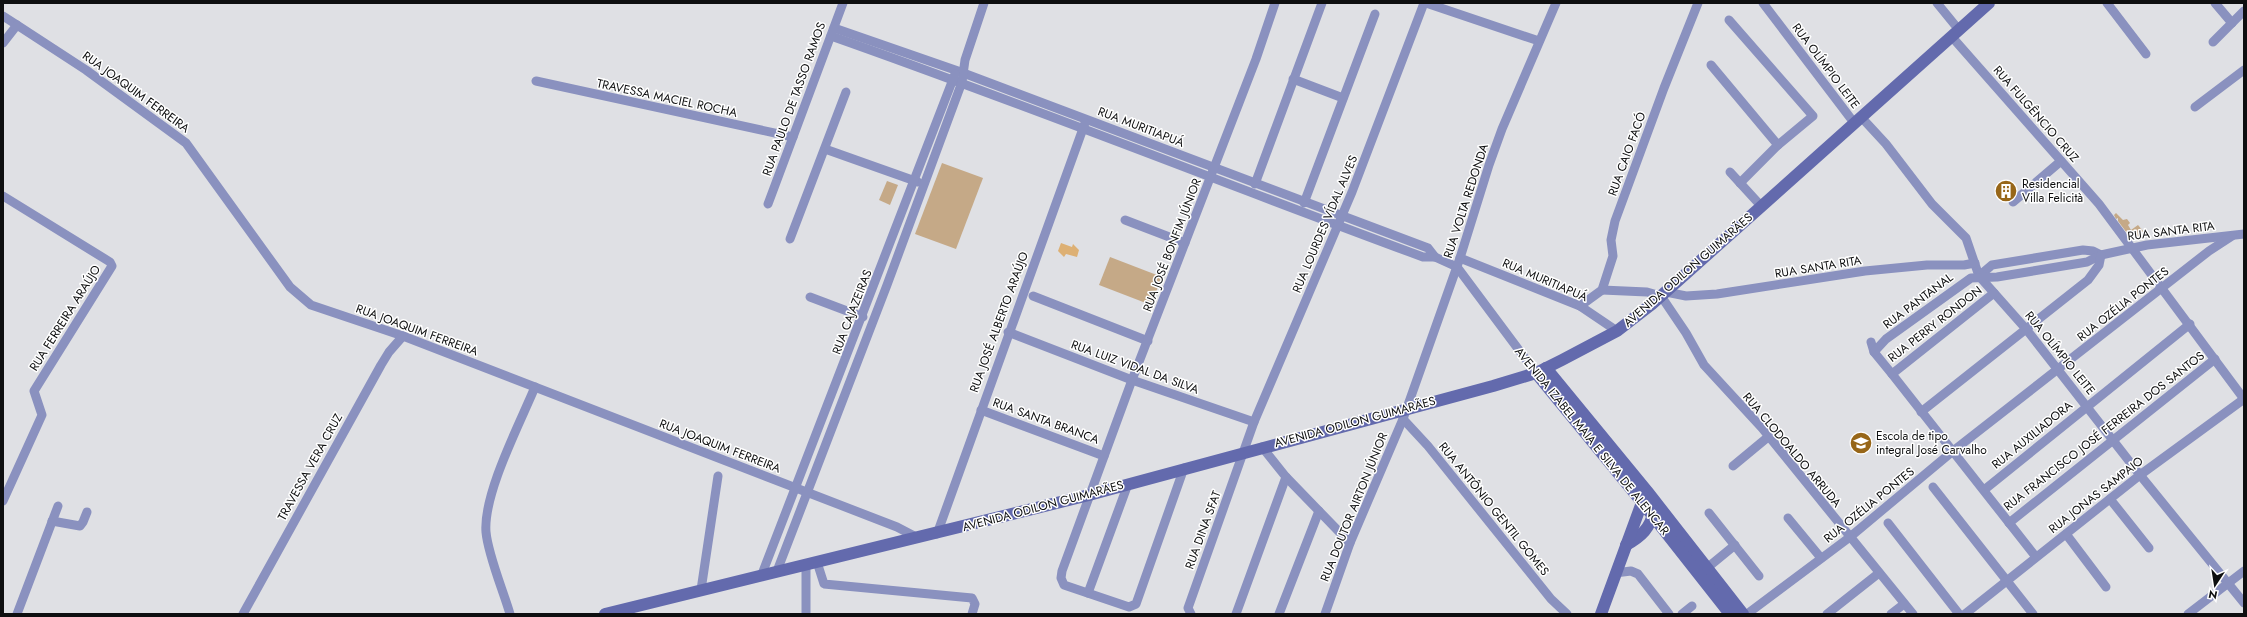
<svg xmlns="http://www.w3.org/2000/svg" width="2247" height="617" font-family="Jost,sans-serif">
<style>
.green{fill:#c5a987}
.water{fill:#ddb074}
.lines{fill:none;stroke-linecap:round;stroke-linejoin:round}
.street{stroke:#8a91bf;stroke-width:9}
.secondary{stroke:#636aad;stroke-width:12}
.labels{text-anchor:middle;stroke-width:3;stroke-linejoin:round;paint-order:stroke}
.street-label{font-size:12px;fill:#0e0f10;stroke:#fff}
.poi-label{font-size:12px;fill:#0e0f10;stroke:#fff;text-anchor:start}
</style>
<rect width="100%" height="100%" fill="#dfe0e4"/>
<g class="green">
<path d="M942 163 983 178 956 249 915 234Z"/>
<path d="M887 181 898 185 890 205 879 200Z"/>
<path d="M2116 213 2123 220 2127 219 2130 223 2128 225 2131 230 2138 225 2143 231 2139 234 2140 236 2135 237 2127 233 2118 221V218L2116 219 2114 215Z"/>
<path d="M1110 257 1162 277 1151 305 1099 285Z"/>
</g>
<path class="water" d="M1061 243 1072 247 1073 244 1079 250 1077 257 1066 254 1064 257 1058 251Z"/>
<g class="lines">
<g class="street">
<path d="M1426 3 1539 41"/>
<path d="M1763 3 1855 124"/>
<path d="M1937 3 1959 30"/>
<path d="M2107 3 2146 54"/>
<path d="M2215 3 2232 23"/>
<path d="M3 16 17 25"/>
<path d="M1729 20 1813 116 1778 145 1740 183"/>
<path d="M834 28 958 71 1428 248 1435 257"/>
<path d="M831 36C1030 106 1225 184 1423 257H1435L1457 267 1536 373"/>
<path d="M1952 37 2099 204 2244 399"/>
<path d="M2213 42 2244 11"/>
<path d="M3 43 17 25 86 70 186 143 290 287 311 305 403 336 897 527 918 538"/>
<path d="M1711 65 1778 145"/>
<path d="M1293 79 1343 98"/>
<path d="M536 81 793 137"/>
<path d="M2195 107 2244 70"/>
<path d="M1862 118 1886 144 1932 204 1966 238 1979 276 2026 329 2140 475 2244 603"/>
<path d="M825 149 918 182"/>
<path d="M1730 172 1762 207"/>
<path d="M1255 184 1322 3"/>
<path d="M3 196 110 262 112 266 34 391 42 415 3 501"/>
<path d="M2013 202 2061 161"/>
<path d="M1304 203 1375 14"/>
<path d="M768 204 843 3"/>
<path d="M1125 220 1185 243"/>
<path d="M790 239 846 92"/>
<path d="M1460 258 1580 306 1617 331"/>
<path d="M1979 276 1992 265 2083 250 2093 251 2101 255"/>
<path d="M1602 290 1647 292 1661 296 1686 333 1704 365 1762 428 1913 614"/>
<path d="M1666 292 1686 296 1717 294 1865 271 1927 265H1964L1975 263"/>
<path d="M1033 296 1148 341"/>
<path d="M810 297 863 317"/>
<path d="M1580 306 1602 290 1613 256 1611 240 1615 221 1664 88 1698 3"/>
<path d="M1008 332 1132 380 1254 422"/>
<path d="M1871 342 1874 352 1892 374 2036 557"/>
<path d="M1874 352 1886 339 1971 278 1997 277 2087 262 2101 255 2147 245 2244 234"/>
<path d="M1892 374 1994 293"/>
<path d="M981 410 1104 456"/>
<path d="M1921 412 2088 280 2099 265 2101 255"/>
<path d="M1403 419 1428 446 1551 599 1567 614"/>
<path d="M1262 447 1286 477 1350 543"/>
<path d="M1733 466 1768 437"/>
<path d="M1184 468 1136 604 1129 607 1064 585 1061 578 1062 571 1132 380 1256 59 1275 3"/>
<path d="M1933 487 2033 614"/>
<path d="M1984 490 2190 324"/>
<path d="M2110 499 2149 548"/>
<path d="M1709 513 1759 576"/>
<path d="M1788 518 1821 558"/>
<path d="M52 521 80 526 83 522 87 512"/>
<path d="M1888 523 1959 614"/>
<path d="M2009 523 2215 359"/>
<path d="M937 534 1085 123"/>
<path d="M2066 534 2106 587"/>
<path d="M817 562 824 584 972 598 975 604 972 614"/>
<path d="M806 565V614"/>
<path d="M1707 568 1735 545"/>
<path d="M777 571 887 285 962 82 965 60 984 3"/>
<path d="M1615 573 1631 571 1638 574 1669 614"/>
<path d="M762 574 955 74"/>
<path d="M701 590 718 476"/>
<path d="M1088 593 1128 484"/>
<path d="M17 614 58 506"/>
<path d="M243 614 381 365 389 352 403 336"/>
<path d="M510 614C503 590 488 555 486 532 483 494 520 423 535 387"/>
<path d="M1191 614 1188 608 1254 422 1352 192 1424 3"/>
<path d="M1236 614 1286 477"/>
<path d="M1279 614 1319 511"/>
<path d="M1325 614 1350 543 1403 419 1460 258 1489 165 1502 129 1556 3"/>
<path d="M1682 614 1692 606"/>
<path d="M1747 614 1850 537 1953 451 2209 251 2232 236"/>
<path d="M1827 614 1879 573"/>
<path d="M1891 614 1904 604"/>
<path d="M1965 614 2140 475 2244 399"/>
<path d="M2188 614 2244 571"/>
</g>
<g class="secondary">
<path d="M1546 368 1647 491 1743 614"/>
<path d="M1536 373 1641 501 1730 614"/>
<path d="M1626 545C1642 536 1650 528 1654 511"/>
<path d="M605 614 1089 495 1493 386 1536 373 1562 360 1617 331 1652 304 1989 3"/>
<path d="M1601 614 1644 497"/>
</g>
</g>
<defs>
<g id="building-disc" transform="scale(1.15)"><circle r="9.5" fill="#976618" stroke="#fff"/><path d="M-4-6H4V6H1V3H-1V6H-4ZM-2.5-4.3h1.7v1.8h-1.7ZM.8-4.3h1.7v1.8H.8ZM-2.5-1h1.7V.8h-1.7ZM.8-1h1.7V.8H.8Z" fill="#fff"/></g>
<g id="school-disc" transform="scale(1.15)"><circle r="9.5" fill="#976618" stroke="#fff"/><path d="M0-5L7-2L0 1L-7-2ZM-4 1L0 2.5L4 1V4Q0 6-4 4Z" fill="#fff"/></g>
</defs>
<g fill-rule="evenodd">
<use href="#building-disc" x="2006" y="191"/>
<use href="#school-disc" x="1861" y="443"/>
</g>
<g class="labels">
<g class="street-label">
<text transform="translate(1826 66) rotate(53)" y="4">RUA OLÍMPIO LEITE</text>
<text transform="translate(136 92) rotate(36)" y="4">RUA JOAQUIM FERREIRA</text>
<text transform="translate(667 98) rotate(12)" y="4">TRAVESSA MACIEL ROCHA</text>
<text transform="translate(794 99) rotate(-70)" y="4">RUA PAULO DE TASSO RAMOS</text>
<text transform="translate(2036 114) rotate(49)" y="4">RUA FULGÊNCIO CRUZ</text>
<text transform="translate(1141 127) rotate(21)" y="4">RUA MURITIAPUÁ</text>
<text transform="translate(1627 154) rotate(-70)" y="4">RUA CAIO FACÓ</text>
<text transform="translate(1466 201) rotate(-72)" y="4">RUA VOLTA REDONDA</text>
<text transform="translate(1325 224) rotate(-67)" y="4">RUA LOURDES VÍDAL ALVES</text>
<text transform="translate(2171 231) rotate(-7)" y="4">RUA SANTA RITA</text>
<text transform="translate(1172 245) rotate(-69)" y="4">RUA JOSÉ BONFIM JÚNIOR</text>
<text transform="translate(1818 267) rotate(-9)" y="4">RUA SANTA RITA</text>
<text transform="translate(1688 270) rotate(-41)" y="4">AVENIDA ODILON GUIMARÃES</text>
<text transform="translate(1545 280) rotate(23)" y="4">RUA MURITIAPUÁ</text>
<text transform="translate(1918 301) rotate(-37)" y="4">RUA PANTANAL</text>
<text transform="translate(2123 304) rotate(-38)" y="4">RUA OZÉLIA PONTES</text>
<text transform="translate(852 312) rotate(-69)" y="4">RUA CAJAZEIRAS</text>
<text transform="translate(65 318) rotate(-58)" y="4">RUA FERREIRA ARAÚJO</text>
<text transform="translate(999 322) rotate(-70)" y="4">RUA JOSÉ ALBERTO ARAÚJO</text>
<text transform="translate(1935 324) rotate(-38)" y="4">RUA PERRY RONDON</text>
<text transform="translate(417 330) rotate(20)" y="4">RUA JOAQUIM FERREIRA</text>
<text transform="translate(2060 353) rotate(51)" y="4">RUA OLÍMPIO LEITE</text>
<text transform="translate(1135 367) rotate(20)" y="4">RUA LUIZ VIDAL DA SILVA</text>
<text transform="translate(1046 421) rotate(20)" y="4">RUA SANTA BRANCA</text>
<text transform="translate(1355 422) rotate(-15)" y="4">AVENIDA ODILON GUIMARÃES</text>
<text transform="translate(2104 431) rotate(-38)" y="4">RUA FRANCISCO JOSÉ FERREIRA DOS SANTOS</text>
<text transform="translate(2032 435) rotate(-39)" y="4">RUA AUXILIADORA</text>
<text transform="translate(1592 441) rotate(51)" y="4">AVENIDA IZABEL MAIA E SILVA DE ALENCAR</text>
<text transform="translate(720 446) rotate(21)" y="4">RUA JOAQUIM FERREIRA</text>
<text transform="translate(1792 450) rotate(50)" y="4">RUA CLODOALDO ARRUDA</text>
<text transform="translate(310 467) rotate(-61)" y="4">TRAVESSA VERA CRUZ</text>
<text transform="translate(2096 495) rotate(-38)" y="4">RUA JONAS SAMPAIO</text>
<text transform="translate(1869 505) rotate(-39)" y="4">RUA OZÉLIA PONTES</text>
<text transform="translate(1043 506) rotate(-15)" y="4">AVENIDA ODILON GUIMARÃES</text>
<text transform="translate(1354 507) rotate(-68)" y="4">RUA DOUTOR AIRTON JÚNIOR</text>
<text transform="translate(1494 509) rotate(51)" y="4">RUA ANTÔNIO GENTIL GOMES</text>
<text transform="translate(1203 530) rotate(-70)" y="4">RUA DINA SFAT</text>
</g>
<g class="poi-label">
<text x="2022" y="188">Residencial<tspan x="2022" dy="14">Villa Felicità</tspan></text>
<text x="1876" y="440">Escola de tipo<tspan x="1876" dy="14">integral José Carvalho</tspan></text>
</g>
</g>
<rect width="2247" height="617" fill="none" stroke="#0e0f10" stroke-width="8"/>
<g transform="translate(2215 585) rotate(192)" stroke="#ffffff" stroke-width="3" paint-order="stroke">
<path d="M0-3L7 15L0 10L-7 15Z" fill="#0e0f10"/>
<text y="-6" font-size="11" font-weight="bold" text-anchor="middle" fill="#0e0f10">N</text>
</g>
</svg>
